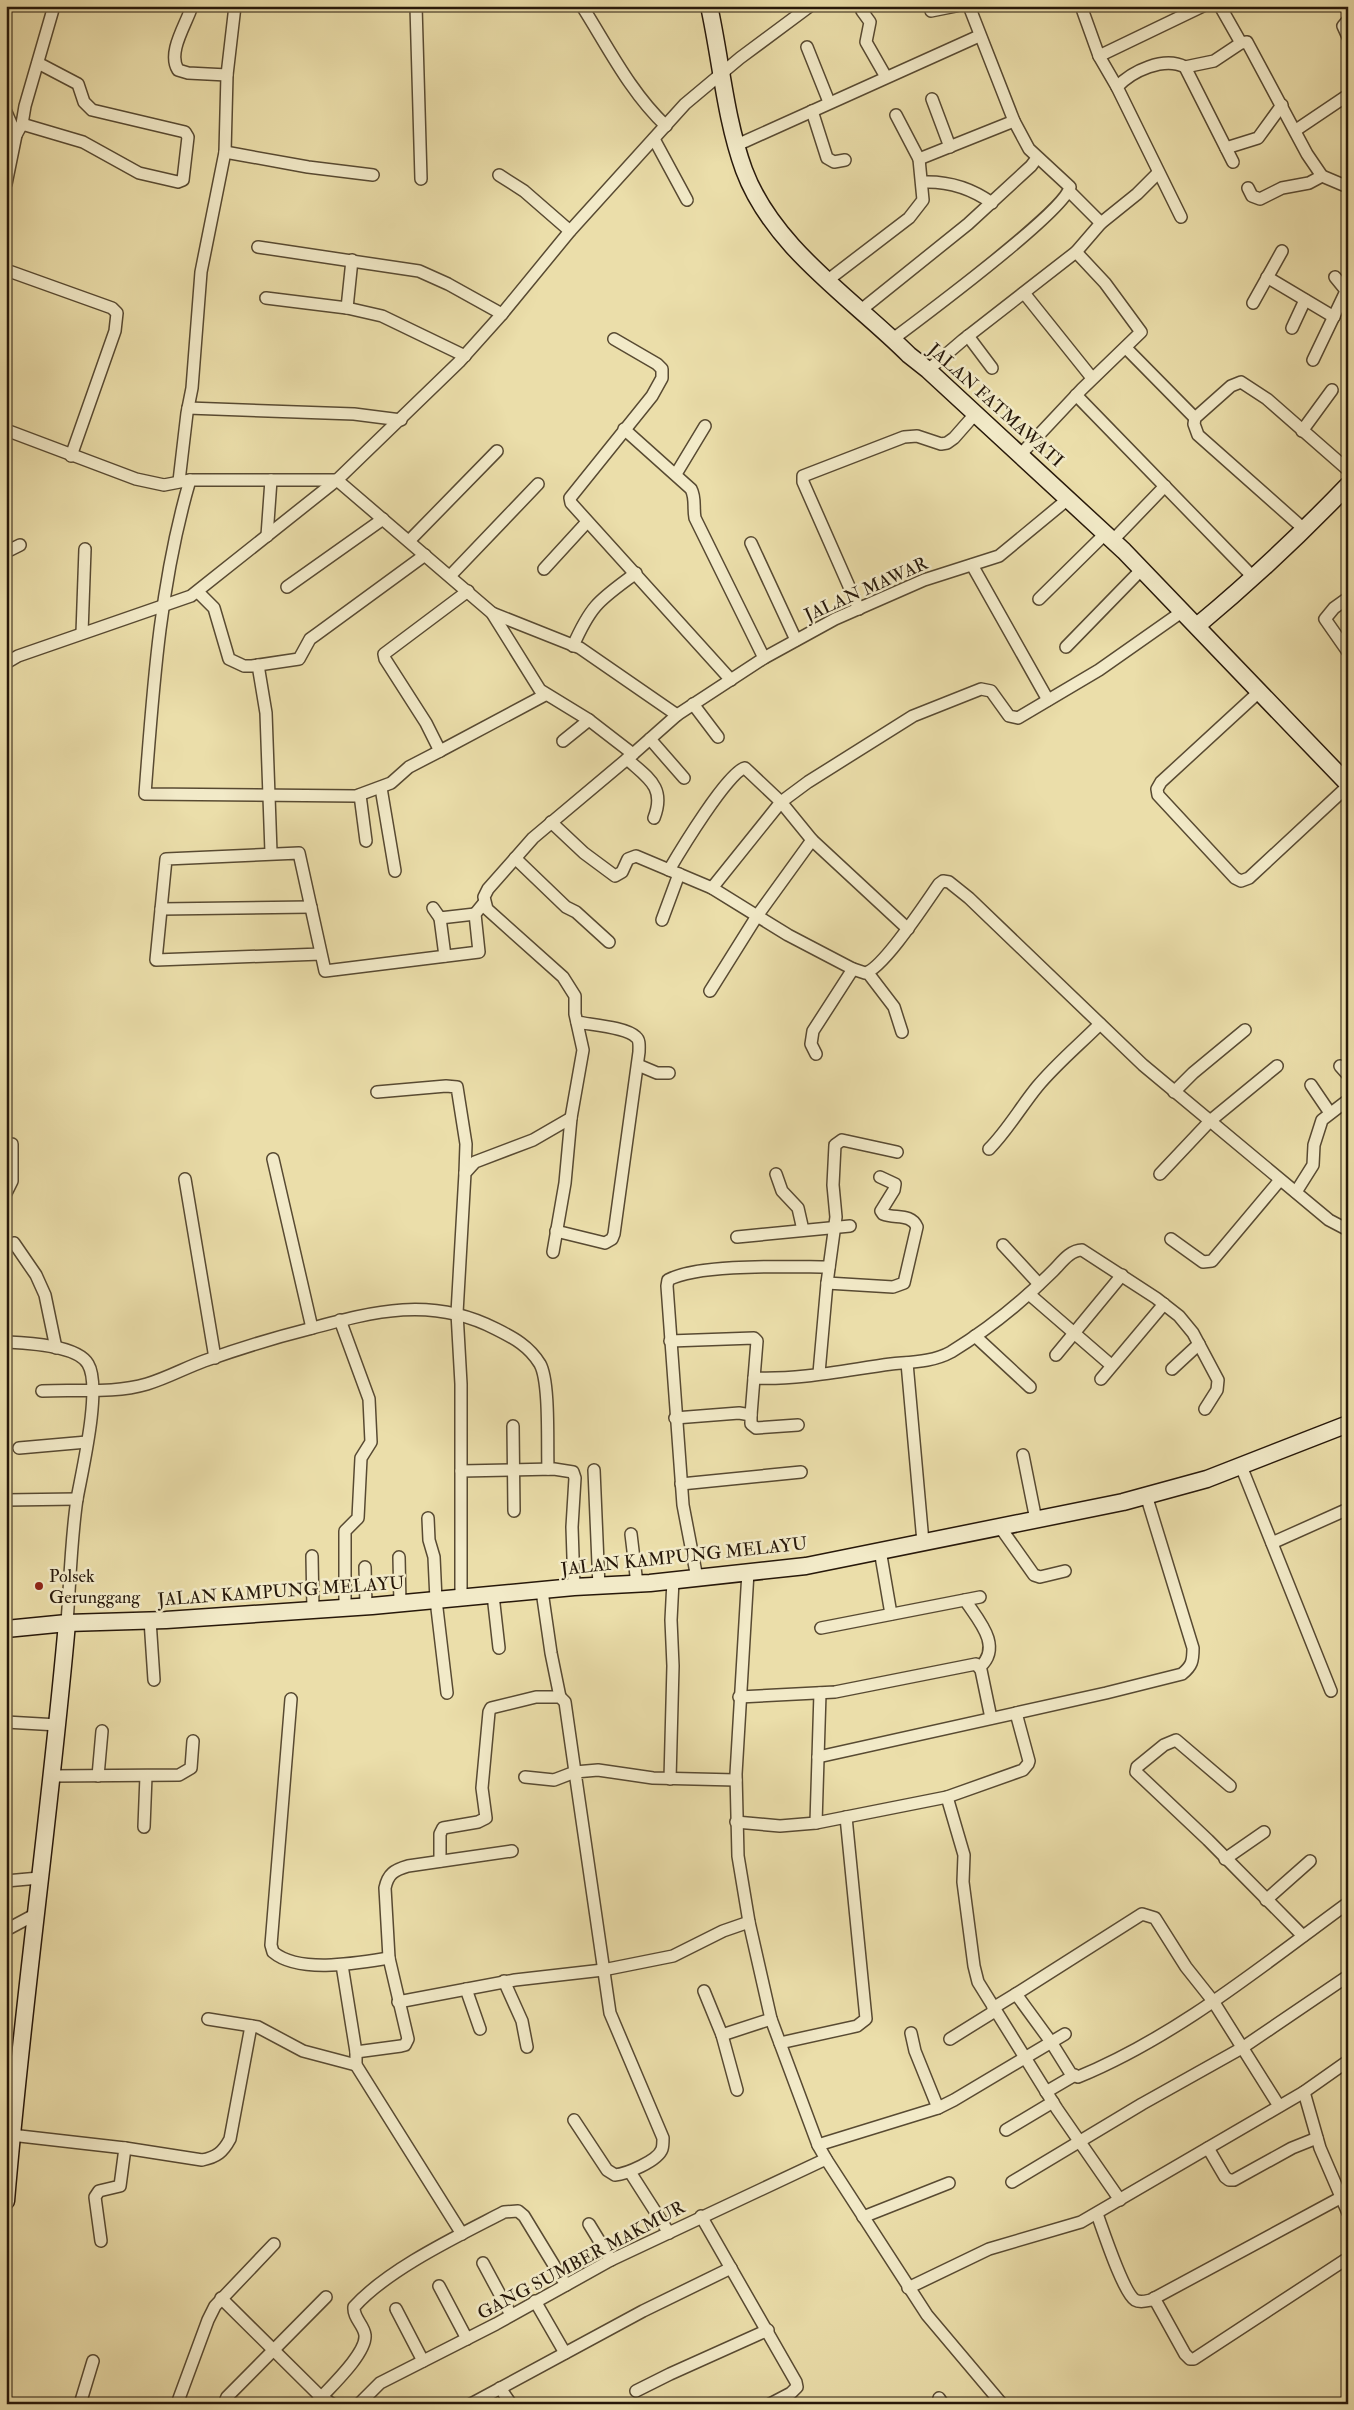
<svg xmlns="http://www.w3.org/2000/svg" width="1354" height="2410" font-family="'IM FELL Double Pica',serif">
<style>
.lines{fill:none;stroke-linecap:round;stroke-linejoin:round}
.street-casing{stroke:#584a32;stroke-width:14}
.secondary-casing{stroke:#27180a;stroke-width:19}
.street{stroke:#f2eac8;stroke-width:11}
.secondary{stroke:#f2eac8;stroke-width:16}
.poi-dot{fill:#8f2418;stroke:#f2eac8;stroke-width:2}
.labels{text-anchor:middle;stroke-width:5;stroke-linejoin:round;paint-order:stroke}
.street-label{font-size:18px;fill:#27180a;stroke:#f2eac8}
.poi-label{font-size:18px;fill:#27180a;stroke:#f2eac8;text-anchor:start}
</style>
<rect width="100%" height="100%" fill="#ebdeaa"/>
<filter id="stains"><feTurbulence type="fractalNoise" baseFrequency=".004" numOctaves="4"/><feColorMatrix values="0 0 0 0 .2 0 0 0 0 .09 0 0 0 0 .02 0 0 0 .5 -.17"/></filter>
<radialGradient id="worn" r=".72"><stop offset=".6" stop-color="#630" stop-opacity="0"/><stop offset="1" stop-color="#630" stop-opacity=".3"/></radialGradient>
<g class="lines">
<g class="street-casing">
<g id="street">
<path d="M192 6C186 25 167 52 178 70L188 73 227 75"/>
<path d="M416 6 421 179"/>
<path d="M582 6C608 47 630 92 666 126"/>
<path d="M1081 6 1099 56 1117 87"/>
<path d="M1220 6 1241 43"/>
<path d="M862 11 870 22 866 42 886 77"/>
<path d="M931 11 956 6"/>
<path d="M1348 20 1343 26 1348 37"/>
<path d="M807 47 829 102"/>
<path d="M1099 56 1203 6"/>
<path d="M1185 67 1214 61 1241 43 1247 42 1307 154 1322 176 1348 187"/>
<path d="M932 99 950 147"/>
<path d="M812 111 827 158 834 162 845 160"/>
<path d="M6 112 16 135"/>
<path d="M22 124 83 142 139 173 178 182 183 180 188 137 185 132 92 110 84 102 78 84 38 63"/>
<path d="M1296 130 1348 95"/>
<path d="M654 139 687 200"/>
<path d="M737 145 979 36"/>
<path d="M1226 148 1258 138 1282 105"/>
<path d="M225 152 308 167 373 175"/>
<path d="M919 159 1014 121"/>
<path d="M499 175 524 191 570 231"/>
<path d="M923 182C949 181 971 188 992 203"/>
<path d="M6 184 16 135 22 124 25 106 54 6"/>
<path d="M1248 188 1252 196 1260 199 1282 188 1309 183 1322 176"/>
<path d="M1069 191 1101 223"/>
<path d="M1181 217 1117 87C1132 71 1164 56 1185 67L1233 162"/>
<path d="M258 247 419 271 448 284 502 314"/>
<path d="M6 270 112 308 117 313 115 331 71 456"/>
<path d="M1267 277 1334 317"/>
<path d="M1335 277 1348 293"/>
<path d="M828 280 909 218 923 200 919 159 896 115"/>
<path d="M1024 293 1092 378"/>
<path d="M266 298 347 308 382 316 465 356"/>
<path d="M1253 303 1282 251"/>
<path d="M347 308 352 260"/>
<path d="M861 310 968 224 1031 166 1037 158"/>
<path d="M1292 328 1305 300"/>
<path d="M968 336 992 368"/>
<path d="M614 339 657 364 662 369V378L652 396 570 498 571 503 731 680"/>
<path d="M893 339C921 318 1065 211 1070 187L1029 149 1014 121 969 6"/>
<path d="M1126 348 1195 418"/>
<path d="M1313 360 1346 291"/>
<path d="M928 370 963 340 1076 252 1101 223 1137 194 1158 173"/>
<path d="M1076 395 1254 578"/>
<path d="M188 408 354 414 401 420"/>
<path d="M624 429 691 489C696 498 693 508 695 518L764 658"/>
<path d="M6 430 136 479 164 485 190 480H337L492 613 540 690 589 720 633 754 677 715 764 658 835 619 924 580 999 556 1068 499"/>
<path d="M1302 431 1332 390"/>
<path d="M1021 454 1082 389 1141 332 1105 283 1076 252"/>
<path d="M676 474 705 426"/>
<path d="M190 480C160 582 153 688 145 794L356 796 391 783 409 767 440 751"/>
<path d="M179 481 187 413 192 388 201 272 225 152 227 75 235 6"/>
<path d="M1305 530 1198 435 1194 424 1195 418 1231 386 1241 382 1267 399 1348 470"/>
<path d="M267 536 271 480"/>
<path d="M1113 540 1165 486"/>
<path d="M409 541 497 451"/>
<path d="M751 543 796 640"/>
<path d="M6 552 20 545"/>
<path d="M972 565 1048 700"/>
<path d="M544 569 587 522"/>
<path d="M450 576 538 484"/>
<path d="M287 587 383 519"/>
<path d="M468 591 384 654 385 659 426 723 440 751 545 695"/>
<path d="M198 592 214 608 229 659 244 666H252L299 659 310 639 317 634 425 555"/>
<path d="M1348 598 1334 608 1325 619 1348 652"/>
<path d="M1039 599 1106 533"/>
<path d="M859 609 803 482V476L904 437 917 436 941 444 947 443 954 438 976 413"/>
<path d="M492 613 580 648 677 715"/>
<path d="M82 633 85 549"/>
<path d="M573 646C592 603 600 600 636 573"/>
<path d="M1066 647 1142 569"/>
<path d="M6 663 18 656 191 596 337 480 459 362 502 314 570 231 685 104 740 58 810 6"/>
<path d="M258 665 266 713 271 852"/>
<path d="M1260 691 1161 782 1157 789 1158 795 1235 878 1241 881 1249 878 1348 786"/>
<path d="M693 704 718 737"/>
<path d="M650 739 684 778"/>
<path d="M563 741 589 720"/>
<path d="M627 759C648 778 666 787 654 818"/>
<path d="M381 788 395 871"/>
<path d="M360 795 366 841"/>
<path d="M551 822 584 853 615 876 622 872 628 859 636 856 712 888 788 935 853 969 865 973C883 969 927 901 939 884L943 881 949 882 969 898 1143 1065 1329 1220 1348 1230"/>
<path d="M515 858 566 907 576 912 609 942"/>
<path d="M669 870C679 853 729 770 745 768L781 802 712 888"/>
<path d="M433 908 440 918 475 914"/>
<path d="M161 909 311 907"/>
<path d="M440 918 445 956"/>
<path d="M662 920 679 874"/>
<path d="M908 929 812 840 781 802 808 782 913 716 981 689 991 691 1009 716 1018 718 1099 670 1183 611"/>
<path d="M321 954 156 960 166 859 299 853 325 971 479 952 475 914 484 903"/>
<path d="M868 973 894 1007 902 1032"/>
<path d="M710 991 757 916 812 840"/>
<path d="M816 1054 811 1044 813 1031 853 969"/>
<path d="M638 1065 657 1073H669"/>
<path d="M1340 1066 1348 1075"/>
<path d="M1311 1085 1330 1113"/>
<path d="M377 1092 446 1086 457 1087 466 1144 465 1173"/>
<path d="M1174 1092 1193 1073 1245 1030"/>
<path d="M989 1149C1007 1131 1020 1108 1037 1087 1056 1064 1079 1045 1100 1024"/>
<path d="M273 1159 312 1328"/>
<path d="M776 1174 782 1191 798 1208 803 1230"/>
<path d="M1160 1174 1210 1121 1277 1066"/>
<path d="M185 1179 215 1358"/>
<path d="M1296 1192 1313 1165 1314 1145 1322 1120 1348 1100"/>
<path d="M6 1193 12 1181V1144"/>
<path d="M556 1231 605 1243 612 1239 614 1234 639 1052C639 1047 640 1040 636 1037 626 1027 592 1025 577 1022"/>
<path d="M737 1237 850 1226"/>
<path d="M1171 1239 1203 1262 1212 1261 1280 1180"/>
<path d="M14 1243 36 1275 45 1295 56 1348"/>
<path d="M1003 1245 1039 1284"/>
<path d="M553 1252 565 1183 571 1118 583 1050 575 1014V996L563 977 487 909 484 897 488 889 533 838 633 754"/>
<path d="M827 1283 893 1287 904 1283 917 1227C911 1213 895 1219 883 1214L881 1211 894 1190 895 1184 880 1177"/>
<path d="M1029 1294 1111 1365"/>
<path d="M340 1320 369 1399 371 1442 361 1458 358 1518 345 1531V1608"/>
<path d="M975 1336 1030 1387"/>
<path d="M670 1341 754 1338 757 1341 754 1378C800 1380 846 1370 891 1364 911 1362 933 1362 951 1352 987 1330 1023 1301 1053 1271 1061 1263 1070 1250 1082 1250L1156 1298 1179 1316 1193 1333 1218 1380 1217 1390 1205 1409"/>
<path d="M6 1342C27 1343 77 1345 88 1364 102 1387 82 1471 77 1499 71 1539 70 1582 67 1623"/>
<path d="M1056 1355 1122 1275"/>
<path d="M907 1363 923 1542"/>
<path d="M1172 1369 1199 1344"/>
<path d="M819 1373 827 1283 836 1217 833 1185 835 1145 842 1140 897 1152"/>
<path d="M1101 1379 1164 1304"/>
<path d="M42 1391C77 1389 113 1394 147 1384 167 1378 185 1368 204 1361 238 1349 273 1338 309 1329 374 1311 432 1296 496 1329 514 1338 529 1346 540 1364 550 1382 547 1445 548 1469"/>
<path d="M751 1415 754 1378"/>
<path d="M675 1418 739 1413 751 1415V1424L756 1428 798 1425"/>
<path d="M513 1426 514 1511"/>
<path d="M19 1448 87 1442"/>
<path d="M1023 1455 1036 1520"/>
<path d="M1241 1466 1331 1691"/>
<path d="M594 1470 599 1587"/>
<path d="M461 1471 554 1469 573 1472 575 1478 572 1527 574 1587"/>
<path d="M681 1484 801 1472"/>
<path d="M6 1500 77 1499"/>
<path d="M428 1518 429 1540 434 1557 436 1600 447 1693"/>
<path d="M1000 1527 1034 1575 1040 1577 1065 1571"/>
<path d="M631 1534 637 1584"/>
<path d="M1272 1543 1348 1509"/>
<path d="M880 1550 891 1614"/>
<path d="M312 1556 313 1610"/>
<path d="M399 1557 400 1604"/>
<path d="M365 1567 366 1606"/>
<path d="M748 1572 736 1774 738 1856 749 1922 771 2019 818 2145 826 2159 927 2315 1002 2404"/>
<path d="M697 1578 683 1505 667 1286 668 1280C700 1263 791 1267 829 1267"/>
<path d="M542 1591 551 1653 560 1697"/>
<path d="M493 1595 499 1648"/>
<path d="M461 1598V1384L457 1313 465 1173 475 1162 533 1140 571 1118"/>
<path d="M965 1600C978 1620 1003 1646 980 1667"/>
<path d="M150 1620 154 1680"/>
<path d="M821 1628 980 1597"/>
<path d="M739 1697 835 1692 976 1664 981 1670 991 1718"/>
<path d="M291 1699 271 1945 273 1952C299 1974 358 1963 389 1958"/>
<path d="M6 1722 58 1725"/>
<path d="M818 1757 1106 1693 1182 1674C1192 1666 1193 1661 1193 1648L1146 1495"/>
<path d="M52 1776 179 1775 191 1768 193 1741"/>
<path d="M98 1776 102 1731"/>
<path d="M670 1779 673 1666 671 1620 673 1581"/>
<path d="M1230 1786 1176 1740 1164 1745 1137 1767 1136 1772 1208 1840 1303 1936"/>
<path d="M947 1797 964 1855 963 1882 974 1966 978 1982 1057 2109 1120 2200"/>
<path d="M736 1822 780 1826 816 1823 947 1797 1023 1770 1028 1764 1029 1761 1016 1713"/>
<path d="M816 1823 820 1693"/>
<path d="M144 1827 146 1776"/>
<path d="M1225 1859 1264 1832"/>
<path d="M440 1861V1834L443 1828 478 1822 486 1818 482 1788 489 1712 491 1708 536 1697H560L565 1702 575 1772 554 1780 525 1777"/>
<path d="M6 1881 39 1878"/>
<path d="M1266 1900 1310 1861"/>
<path d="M6 1930 36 1914"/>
<path d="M342 1965 356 2052V2065L462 2234"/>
<path d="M504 1981 522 2021 527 2047"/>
<path d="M466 1989 480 2029"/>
<path d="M704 1991 722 2035 737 2090"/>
<path d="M1016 1994 1142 1914 1155 1918 1186 1967 1213 2001 1279 2106"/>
<path d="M398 2002 515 1980 603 1970 673 1956 723 1931 749 1922"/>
<path d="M993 2008 1016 1994 1051 2042 1071 2074 1078 2077C1176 2037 1263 1965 1348 1903"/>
<path d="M208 2019 258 2027 303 2051 356 2065"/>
<path d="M911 2033 915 2051 938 2108"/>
<path d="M722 2035 771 2019"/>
<path d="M950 2039 995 2011"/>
<path d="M780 2043 857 2026 866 2019 846 1817"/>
<path d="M356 2052 401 2046 405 2045 408 2039 389 1958 385 1888C388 1874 394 1870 408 1866L512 1851"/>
<path d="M1046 2092 1075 2075"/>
<path d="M1304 2092 1320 2148 1348 2213"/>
<path d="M574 2120 607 2170 615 2175C626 2174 658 2161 662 2149 663 2146 663 2141 663 2138L610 2013 575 1772 598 1770 653 1778 736 1780"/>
<path d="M1006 2130 1053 2102"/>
<path d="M11 2135 125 2148 120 2186 99 2191 95 2197 101 2241"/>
<path d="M818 2145 938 2108 954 2100 1065 2034"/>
<path d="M125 2148 202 2160C217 2157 223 2152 230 2139L251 2026"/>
<path d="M1208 2148 1225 2177 1229 2180H1234L1292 2148 1317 2138"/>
<path d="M630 2172 669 2233"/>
<path d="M1012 2182 1142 2104 1242 2048 1348 1976"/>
<path d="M1097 2214C1103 2230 1123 2292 1135 2300 1140 2303 1146 2301 1151 2300L1340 2198"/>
<path d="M701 2216 796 2382 797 2387 791 2393 770 2404"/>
<path d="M863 2217 949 2183"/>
<path d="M589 2224 611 2260"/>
<path d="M483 2263 511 2315"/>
<path d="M439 2286 467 2339"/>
<path d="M908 2288 989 2249 1081 2222 1304 2092 1348 2061"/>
<path d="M221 2298 321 2397 332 2404"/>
<path d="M1154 2298 1185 2354 1190 2359H1194L1348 2258"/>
<path d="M535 2301 565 2353"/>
<path d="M396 2309 423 2361"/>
<path d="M500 2388 511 2404"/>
<path d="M636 2391 670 2374 768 2330"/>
<path d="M939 2398 943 2404"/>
<path d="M80 2404 93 2361"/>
<path d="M177 2404 208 2320 215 2306 274 2244"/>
<path d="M224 2404 227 2397 326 2297"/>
<path d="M315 2404C327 2390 367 2354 365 2335 364 2325 353 2318 354 2307 388 2269 458 2236 504 2212L518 2211 524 2216 566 2285"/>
<path d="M359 2404 380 2383 496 2324 611 2260 826 2159"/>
<path d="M471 2404 643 2311 731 2268"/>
</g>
</g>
<g class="secondary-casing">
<g id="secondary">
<path d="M709 6C721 60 725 118 744 170 773 248 852 298 909 355L928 370 1124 551 1348 784"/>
<path d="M1198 625C1251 581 1300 535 1348 485"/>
<path d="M6 1629 67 1623 166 1620 372 1606 574 1587 650 1583 806 1566 1123 1502 1207 1479 1348 1424"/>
<path d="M6 2201C22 2008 50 1816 67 1623"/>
</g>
</g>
<use href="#street" class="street"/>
<use href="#secondary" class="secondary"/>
</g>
<circle class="poi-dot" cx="39" cy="1586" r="5"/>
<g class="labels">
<g class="street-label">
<text transform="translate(996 405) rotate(42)" y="6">JALAN FATMAWATI</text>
<text transform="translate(866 589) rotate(-24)" y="6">JALAN MAWAR</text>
<text transform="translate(684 1556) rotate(-6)" y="6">JALAN KAMPUNG MELAYU</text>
<text transform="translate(281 1591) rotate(-4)" y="6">JALAN KAMPUNG MELAYU</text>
<text transform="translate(581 2260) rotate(-28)" y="6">GANG SUMBER MAKMUR</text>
</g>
<g class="poi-label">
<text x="49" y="1582">Polsek<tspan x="49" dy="21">Gerunggang</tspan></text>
</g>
</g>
<rect width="1354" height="2410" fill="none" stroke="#ebdeaa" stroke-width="25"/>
<rect x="8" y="8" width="1339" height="2395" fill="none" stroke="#27180a" stroke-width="2.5"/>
<rect x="12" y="12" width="1329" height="2385" fill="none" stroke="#27180a"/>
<rect width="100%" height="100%" filter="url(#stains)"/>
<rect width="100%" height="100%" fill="url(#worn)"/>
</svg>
